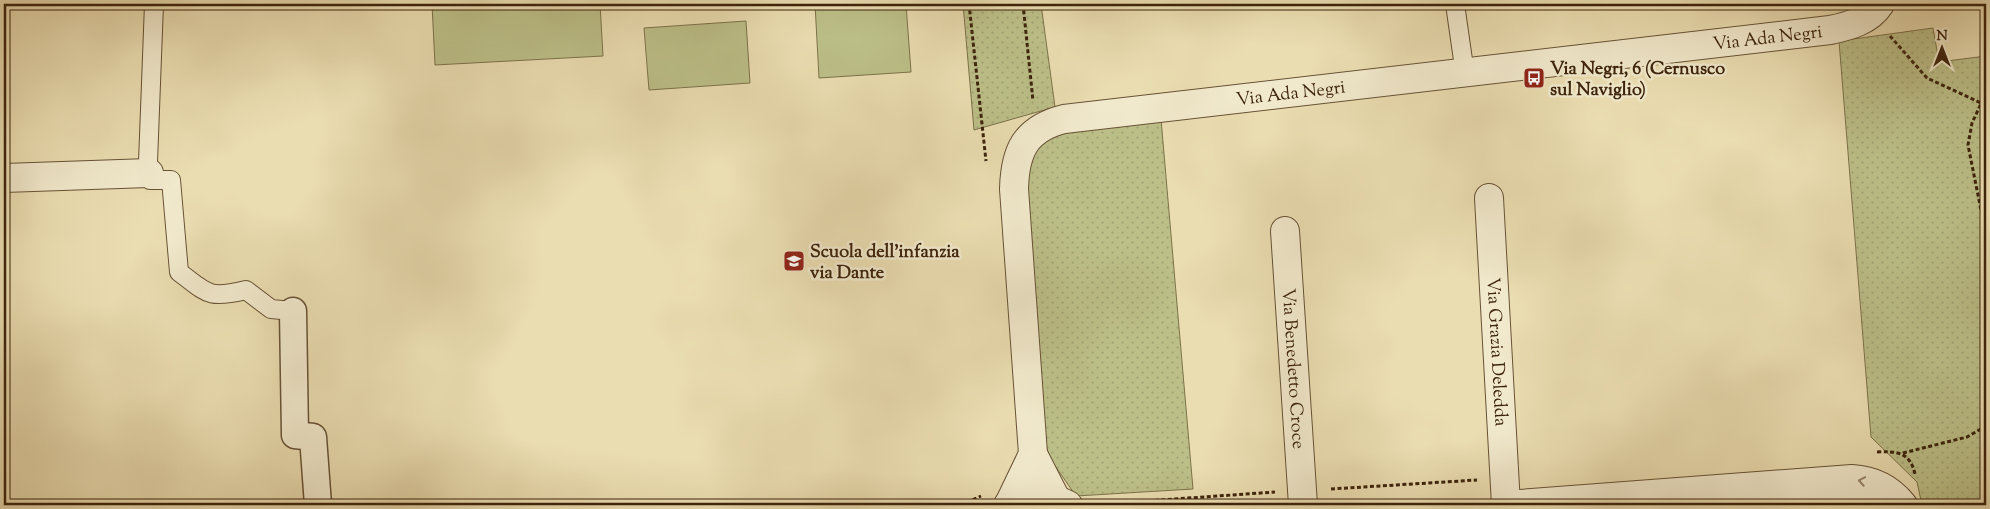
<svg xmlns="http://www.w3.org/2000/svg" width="1990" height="509" font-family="'Sorts Mill Goudy',serif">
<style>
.grass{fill:url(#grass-dots);stroke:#7c724a}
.garden{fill:#bcbf88;stroke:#7c724a}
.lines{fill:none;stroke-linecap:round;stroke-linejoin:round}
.service-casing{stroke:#685235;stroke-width:20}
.pedestrian-casing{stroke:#685235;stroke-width:29}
.minor-casing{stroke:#685235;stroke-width:30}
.tertiary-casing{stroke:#685235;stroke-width:30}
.path{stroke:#3d240c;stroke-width:3;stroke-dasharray:4 2.5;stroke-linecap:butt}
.service{stroke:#f1e9cc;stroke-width:18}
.pedestrian{stroke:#f1e9cc;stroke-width:26}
.minor{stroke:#f1e9cc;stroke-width:28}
.tertiary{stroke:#f1e9cc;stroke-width:28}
.oneway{stroke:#97866c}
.labels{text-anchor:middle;stroke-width:5;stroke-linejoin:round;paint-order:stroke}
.street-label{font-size:18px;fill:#3d240c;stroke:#f1e9cc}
.poi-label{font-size:18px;font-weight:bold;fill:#3d240c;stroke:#f1e9cc;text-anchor:start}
</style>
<defs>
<pattern id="grass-dots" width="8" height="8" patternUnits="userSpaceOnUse" patternTransform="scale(1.25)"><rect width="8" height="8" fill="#bcbf88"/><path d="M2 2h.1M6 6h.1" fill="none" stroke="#a2a474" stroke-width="1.8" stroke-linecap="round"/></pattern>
</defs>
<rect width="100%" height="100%" fill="#eaddb1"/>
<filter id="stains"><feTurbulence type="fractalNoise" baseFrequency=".004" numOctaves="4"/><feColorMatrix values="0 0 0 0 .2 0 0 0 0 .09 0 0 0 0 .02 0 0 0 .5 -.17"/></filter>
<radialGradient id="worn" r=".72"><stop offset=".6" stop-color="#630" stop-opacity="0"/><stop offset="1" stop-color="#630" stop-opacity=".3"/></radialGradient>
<g class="grass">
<path d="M963 4H1041L1055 107 974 130Z"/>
<path d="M1933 28 1939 62 1986 56V505H1922L1917 482 1871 437 1839 41Z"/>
<path d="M1161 119 1193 489 1076 496 1053 463 1043 441 1025 189 1033 150 1057 132Z"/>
</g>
<g class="garden">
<path d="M432 4H600L603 56 435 65Z"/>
<path d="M815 4H906L911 72 819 78Z"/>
<path d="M746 21 750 83 649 90 644 28Z"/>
</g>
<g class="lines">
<g class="service-casing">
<g id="service">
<path d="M154 4 148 162 150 180H171L179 272C208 294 208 299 246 290L271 309 293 311"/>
<path d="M1455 4 1465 74"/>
</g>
</g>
<g class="pedestrian-casing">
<path id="pedestrian" d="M293 311 295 435 313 437 318 505"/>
</g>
<g class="minor-casing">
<g id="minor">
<path d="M4 178 149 173"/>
<path id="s1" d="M1489 198 1506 505"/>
<path id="s2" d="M1285 231 1303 505"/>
<path id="s3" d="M1056 499 1033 454 1014 189C1015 151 1025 129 1064 119L1830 30C1849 26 1869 21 1880 4"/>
<path d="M1009 504 1033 454"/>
<path d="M1506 505 1852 479C1872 480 1890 489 1903 505"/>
<path d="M1775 505 1855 499 1876 505"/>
</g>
</g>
<g class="tertiary-casing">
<path id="tertiary" d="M1008 505C1029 489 1047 494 1068 505"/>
</g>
<g class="path">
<path d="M969 4 986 161"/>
<path d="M1023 4 1033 101"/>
<path d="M1890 36 1927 78 1981 103"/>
<path d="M1986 93 1972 123 1968 145 1986 235"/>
<path d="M1877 452C1897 451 1910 452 1915 474"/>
<path d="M1903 453 1967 437 1986 426"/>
<path d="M1331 489 1477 480"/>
<path d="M1103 504 1275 492"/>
<path d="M961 505 981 496"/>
</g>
<use href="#service" class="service"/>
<use href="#pedestrian" class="pedestrian"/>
<use href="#minor" class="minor"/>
<use href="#tertiary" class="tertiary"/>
</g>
<defs><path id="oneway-chevron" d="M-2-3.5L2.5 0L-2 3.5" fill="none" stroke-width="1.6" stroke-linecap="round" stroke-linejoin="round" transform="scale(1.25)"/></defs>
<use class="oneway" href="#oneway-chevron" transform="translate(1862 481) rotate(-170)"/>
<defs>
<g id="bus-square" transform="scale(1.125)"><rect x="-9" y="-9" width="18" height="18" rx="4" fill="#8f2418" stroke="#f1e9cc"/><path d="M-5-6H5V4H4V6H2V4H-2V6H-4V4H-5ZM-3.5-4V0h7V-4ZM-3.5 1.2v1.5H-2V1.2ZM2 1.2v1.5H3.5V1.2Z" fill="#fff"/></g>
<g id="school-square" transform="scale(1.125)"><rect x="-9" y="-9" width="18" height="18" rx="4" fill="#8f2418" stroke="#f1e9cc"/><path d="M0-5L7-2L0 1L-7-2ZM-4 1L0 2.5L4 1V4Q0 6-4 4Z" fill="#fff"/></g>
</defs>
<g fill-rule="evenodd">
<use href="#bus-square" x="1534" y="78"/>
<use href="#school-square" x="794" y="261"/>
</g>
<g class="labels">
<g class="street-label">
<text dy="6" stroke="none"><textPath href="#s3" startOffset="1119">Via Ada Negri</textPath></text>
<text dy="6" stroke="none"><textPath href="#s3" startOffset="639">Via Ada Negri</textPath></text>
<text dy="6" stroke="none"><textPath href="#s1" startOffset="154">Via Grazia Deledda</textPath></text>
<text dy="6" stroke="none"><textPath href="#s2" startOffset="138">Via Benedetto Croce</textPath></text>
</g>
<g class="poi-label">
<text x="1550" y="74">Via Negri, 6 (Cernusco<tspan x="1550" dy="21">sul Naviglio)</tspan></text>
<text x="810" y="257">Scuola dell'infanzia<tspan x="810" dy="21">via Dante</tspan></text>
</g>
</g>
<rect width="1990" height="509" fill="none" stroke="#eaddb1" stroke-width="20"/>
<rect x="5" y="5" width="1980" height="499" fill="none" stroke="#3d240c" stroke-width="2.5"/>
<rect x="10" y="10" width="1970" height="489" fill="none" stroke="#3d240c"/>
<g transform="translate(1942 48)" stroke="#f1e9cc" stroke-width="4" paint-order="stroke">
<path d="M0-4L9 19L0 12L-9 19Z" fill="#3d240c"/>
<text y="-8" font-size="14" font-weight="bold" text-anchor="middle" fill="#3d240c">N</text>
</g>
<rect width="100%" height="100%" filter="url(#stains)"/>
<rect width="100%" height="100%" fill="url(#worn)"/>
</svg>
